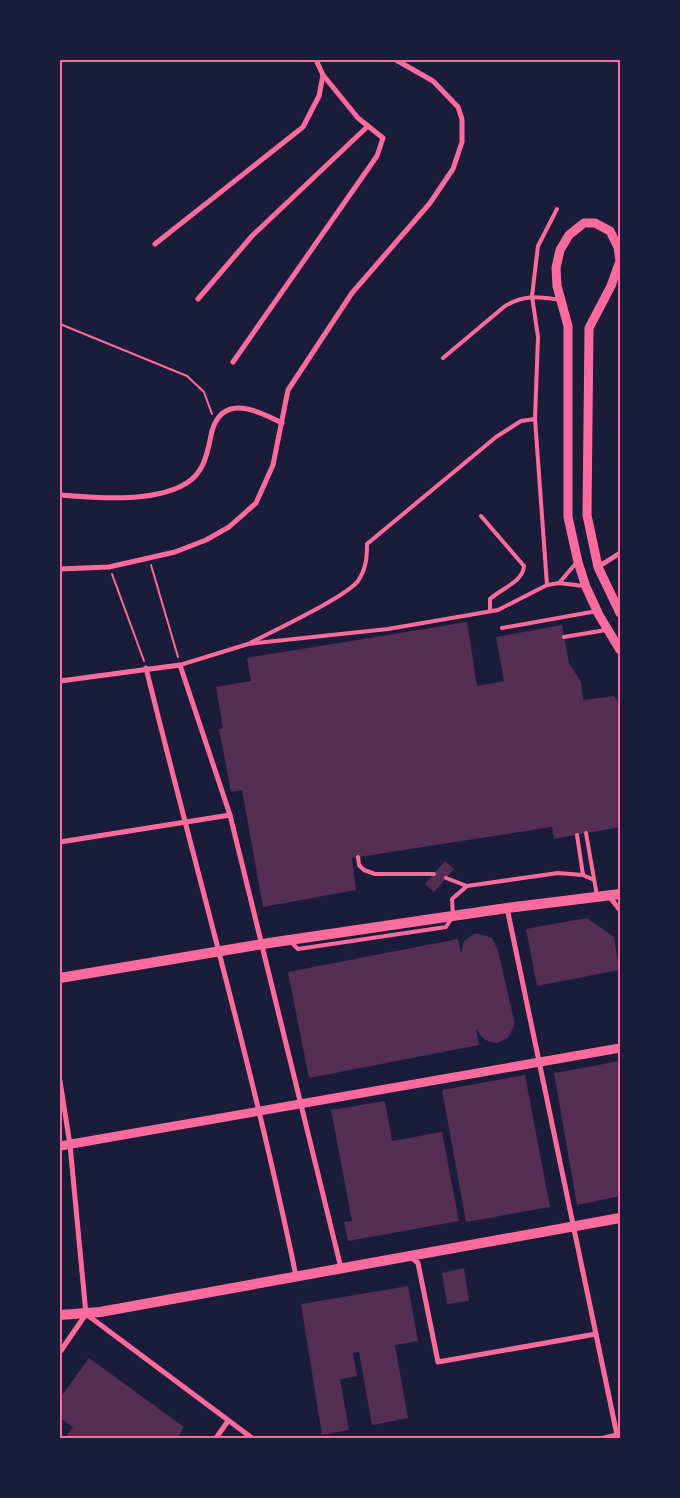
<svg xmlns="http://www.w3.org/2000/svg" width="680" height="1498" font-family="Jost,sans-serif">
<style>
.building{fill:#542f53}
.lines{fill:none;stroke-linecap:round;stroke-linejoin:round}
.path{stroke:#ff6b9d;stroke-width:2}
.service{stroke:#ff6b9d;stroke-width:4}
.minor{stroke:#ff6b9d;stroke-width:5}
.tertiary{stroke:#ff6b9d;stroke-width:9}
.secondary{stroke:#ff6b9d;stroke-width:10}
.neatline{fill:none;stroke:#ff6b9d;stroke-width:2}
</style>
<rect width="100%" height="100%" fill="#1b1b3a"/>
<g class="building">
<path d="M467 622 477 686 504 681 496 637 562 625 569 663 581 682 583 700 614 696 620 705V827L554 839 552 827 352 858 356 890 263 907 242 790 231 792 219 729 223 728 216 687 251 681 247 658Z"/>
<path d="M445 861 454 869 434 892 425 884Z"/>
<path d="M587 918 614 937 619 970 537 986 526 929Z"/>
<path d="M474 934H480L492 938 498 950 514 1020V1026L508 1038 497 1043 490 1042 484 1039 476 1029 479 1045 309 1078 288 972 458 939 461 953 464 941Z"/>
<path d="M620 1061V1196L577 1205 554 1073Z"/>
<path d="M525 1075 550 1207 466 1222 442 1090Z"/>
<path d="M385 1101 392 1141 442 1132 459 1221 348 1241 344 1222 352 1221 331 1110Z"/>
<path d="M464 1268 469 1301 447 1304 442 1273Z"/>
<path d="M408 1286 418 1341 395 1345 408 1418 372 1425 359 1352 353 1353 357 1376 340 1379 349 1430 322 1435 301 1304Z"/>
<path d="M89 1358 184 1427 179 1435 183 1438H65L73 1427 60 1418V1398Z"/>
</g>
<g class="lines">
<g class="path">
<path d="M60 324 187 376 204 392 212 414"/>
<path d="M151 565 178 657"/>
<path d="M112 574 144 661"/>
</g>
<g class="service">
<path d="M443 358 505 306C526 294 538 297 561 300"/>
<path d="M481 516 524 566C523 582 502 588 490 599V611"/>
<path d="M559 583 577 562"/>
<path d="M547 585 535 419 538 337 532 296 538 246 557 209"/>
<path d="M502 628 597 611"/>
<path d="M564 637 606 630"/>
<path d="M250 643C271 632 346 597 358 581 366 569 367 558 367 544L496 437 521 421 535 419"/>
<path d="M180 665 248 644 388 629 498 610 547 585 559 583 584 586"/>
<path d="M586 833 597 896"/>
<path d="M577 835 583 875"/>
<path d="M358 857 359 865 364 870 375 874H434"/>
<path d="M446 878 467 886"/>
<path d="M291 942 298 949 446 927 453 916 452 899 467 886 558 873 583 875 594 880"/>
</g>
<g class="minor">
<path d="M155 244 303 127 319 96 323 75 316 60"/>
<path d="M198 299 252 236 368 126"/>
<path d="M233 362 377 156 383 138 358 118 323 75"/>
<path d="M60 495C97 498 160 504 191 480 206 468 208 448 212 431 223 393 259 411 282 423"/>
<path d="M598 567 620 553"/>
<path d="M60 569 109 567 175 552 206 540 229 527 256 503 273 465 288 390 352 293 430 203 453 169 462 142V119L458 107 433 81 396 60"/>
<path d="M146 668C196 871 254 1072 296 1276"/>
<path d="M60 681 180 665 230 815 341 1268"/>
<path d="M60 842 230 815"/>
<path d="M608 895 620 910"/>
<path d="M507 908 617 1435 620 1437"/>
<path d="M60 1081 70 1145 86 1314 252 1438"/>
<path d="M411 1257 418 1263 438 1362 596 1334"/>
<path d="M60 1352 86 1314"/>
<path d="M216 1438 228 1421"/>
<path d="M604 1438 617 1435"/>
</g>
<g class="tertiary">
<path d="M620 613 598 567 587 515 589 328 611 286 620 261 618 247 610 231 595 223H584L569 235 560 250 556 268 557 286 568 326V517L578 562 586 587 599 615 620 650"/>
<path d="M60 1146 620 1048"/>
</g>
<g class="secondary">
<path d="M60 978 269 943 507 908 620 894"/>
<path d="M60 1315 100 1312 620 1218"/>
</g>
</g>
<rect width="680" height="1498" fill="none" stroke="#1b1b3a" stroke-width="122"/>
<rect x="61" y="61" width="558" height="1376" class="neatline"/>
</svg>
